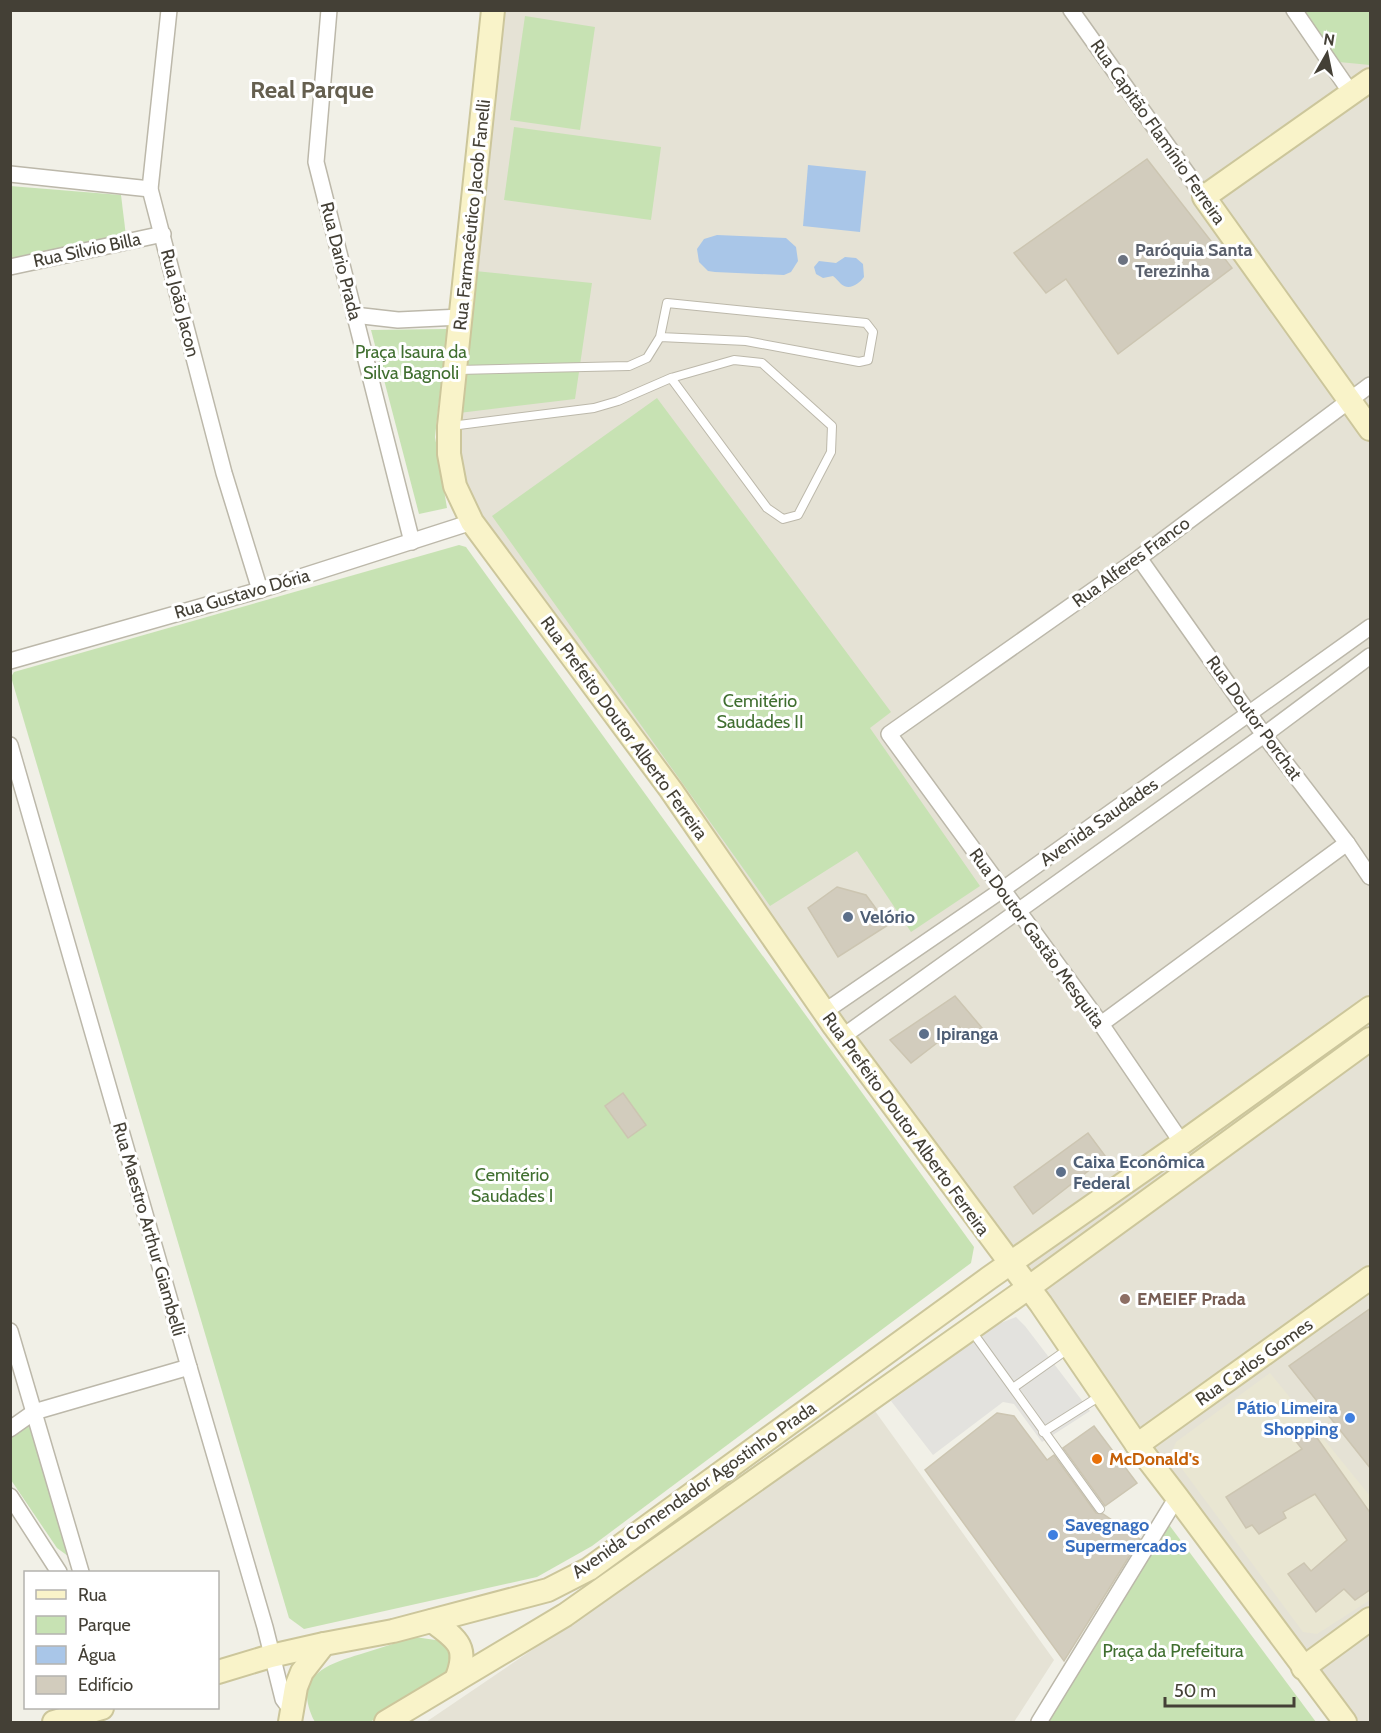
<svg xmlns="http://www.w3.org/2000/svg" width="1381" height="1733" font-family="Cabin,sans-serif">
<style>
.residential{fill:#e5e2d5}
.education{fill:#e9e6d2}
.green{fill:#c7e2b3}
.parking{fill:#e3e2de}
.water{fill:#a9c6e8}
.building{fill:#d2ccbd;stroke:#ccc5b1;stroke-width:1.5}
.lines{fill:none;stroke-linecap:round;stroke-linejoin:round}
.lane-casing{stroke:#bcb8aa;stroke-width:10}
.street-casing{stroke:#bcb8aa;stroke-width:18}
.secondary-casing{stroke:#ccc69b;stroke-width:26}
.lane{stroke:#fff;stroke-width:8}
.street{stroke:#fff;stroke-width:15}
.secondary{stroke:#f9f3c9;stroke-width:22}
.worship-dot{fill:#6b7280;stroke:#fff;stroke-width:2}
.service-dot{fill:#5c6f8a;stroke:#fff;stroke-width:2}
.education-dot{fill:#8d6e63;stroke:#fff;stroke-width:2}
.shop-dot{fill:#3f7fe0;stroke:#fff;stroke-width:2}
.food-dot{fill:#e8710a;stroke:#fff;stroke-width:2}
.labels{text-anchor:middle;stroke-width:6;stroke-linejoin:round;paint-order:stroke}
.street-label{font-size:18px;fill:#444036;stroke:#fff}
.worship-label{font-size:18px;font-weight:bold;fill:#5b616d;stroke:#fff;text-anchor:start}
.park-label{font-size:18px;fill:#406f30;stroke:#fff}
.service-label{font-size:18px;font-weight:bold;fill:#4e5e75;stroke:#fff;text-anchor:start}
.education-label{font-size:18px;font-weight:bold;fill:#785e54;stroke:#fff;text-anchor:start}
.shop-label{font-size:18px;font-weight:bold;fill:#366cbe;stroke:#fff;text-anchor:end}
.food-label{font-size:18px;font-weight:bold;fill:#c56008;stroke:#fff;text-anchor:start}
.district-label{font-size:24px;font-weight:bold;fill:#655f4f;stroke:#fff}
</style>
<rect width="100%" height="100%" fill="#f1f0e7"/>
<g class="residential">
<path d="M497 11H1370V1722H1342L466 497 454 441Z"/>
<path d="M875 1411 1054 1660 1014 1722H426L625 1587Z"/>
</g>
<path class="education" d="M1270 1373 1370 1496V1600L1317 1634 1303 1632 1171 1454 1176 1442Z"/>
<g class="green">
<path d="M1304 11H1370V65L1339 62Z"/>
<path d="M525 16 595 27 580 130 510 120Z"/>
<path d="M514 127 661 147 651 220 504 200Z"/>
<path d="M10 186 121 195 126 236 11 262Z"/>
<path d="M475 271 592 283 575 399 459 413Z"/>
<path d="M447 329 435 437 447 508 419 514 371 330Z"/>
<path d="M657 398 891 712 870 728 980 886 911 932 857 851 770 906 492 516Z"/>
<path d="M459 545 466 547 974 1247 971 1263 592 1546 537 1577 304 1629 289 1618 11 677 14 672Z"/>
<path d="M28 1422 68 1556 57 1548 11 1480 10 1434Z"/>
<path d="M1167 1522 1316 1722H1045Z"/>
<path d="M415 1637 442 1641 452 1653 449 1674 370 1722H315C292 1677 324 1665 361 1654 379 1648 397 1643 415 1637Z"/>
</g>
<path class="parking" d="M1016 1317 1025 1326 1090 1411 1042 1442 1014 1404 1003 1402 933 1455 891 1401 998 1324Z"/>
<g class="water">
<path d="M808 165 866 171 860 232 803 226Z"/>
<path d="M717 235 786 238 796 247 798 261 791 272 784 275 715 272 708 271 699 262 697 249 704 239Z"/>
<path d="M845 257 856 258 863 264 864 277C859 284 849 291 841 284 838 281 836 278 833 276L823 278 816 274 814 267 819 261 836 263Z"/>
</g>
<g class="building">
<path d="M1147 159 1232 268 1118 354 1066 279 1046 293 1014 253Z"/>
<path d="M837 887 866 895 888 925 838 957 808 908Z"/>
<path d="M955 996 982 1028 968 1039 959 1026 911 1063 890 1040Z"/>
<path d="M623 1093 646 1125 628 1138 605 1106Z"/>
<path d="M1088 1133 1106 1157 1033 1214 1014 1187Z"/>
<path d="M1371 1308V1469L1289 1366Z"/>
<path d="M997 1413 1014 1416 1047 1460 1054 1455 1096 1513 1103 1514 1140 1539 1064 1661 925 1470Z"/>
<path d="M1094 1426 1137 1483 1105 1506 1063 1448Z"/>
<path d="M1310 1428 1371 1514V1589L1355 1600 1344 1589 1316 1612 1288 1574 1304 1563 1311 1571 1347 1540 1315 1494 1283 1512 1286 1518 1259 1534 1252 1525 1246 1528 1226 1497 1302 1449 1294 1439Z"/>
</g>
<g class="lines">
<g class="lane-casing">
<g id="lane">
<path d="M458 370 629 366 647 358 660 337 667 303 866 323 873 332 868 360 859 362 746 341 660 337"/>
<path d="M451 426 594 408 618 401 671 378 734 360 762 363 832 426 831 452 798 515 783 519 767 508 671 378"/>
<path d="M971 1330 1100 1509"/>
<path d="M1013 1388 1068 1349"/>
<path d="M1043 1432 1100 1396"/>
</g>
</g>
<g class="street-casing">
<g id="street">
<path d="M169 10 150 189 224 473 260 590"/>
<path d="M329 10 316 162 412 542"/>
<path d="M1071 10 1204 197"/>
<path d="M1294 10 1351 93"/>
<path d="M10 174 150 189"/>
<path d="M10 267 163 234"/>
<path d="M354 315 398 320 461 317"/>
<path d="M1139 558 1264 735 1347 843 1370 877"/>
<path d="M10 661 260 590 472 522"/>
<path d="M10 745 189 1367 265 1627 283 1699 292 1711"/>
<path d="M824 1012 1002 890 1370 627"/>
<path d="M1101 1024 1347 843"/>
<path d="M842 1037 1264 735 1370 656"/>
<path d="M1182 1143 1101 1024 889 734 1139 558 1370 385"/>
<path d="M10 1331 81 1572"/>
<path d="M10 1429 34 1412 189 1367"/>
<path d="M10 1496 59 1572"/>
<path d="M1039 1722 1177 1497"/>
</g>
</g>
<g class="secondary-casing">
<g id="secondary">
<path d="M493 10 449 426V454L455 486 472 522 671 790 834 1026 1041 1304 1137 1445 1177 1497 1345 1722"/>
<path d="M1370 80 1204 197 1370 429"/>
<path d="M1137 1445 1370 1278"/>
<path d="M432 1621C459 1640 469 1648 456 1680"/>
<path d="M1303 1668 1370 1619"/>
<path d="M218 1672 271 1656 324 1644"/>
<path d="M54 1722 102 1708"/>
<path d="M290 1722 296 1687 302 1672 324 1644 393 1631 548 1590 589 1569 989 1278 1182 1143 1370 1008"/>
<path d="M386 1722 565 1615 1028 1288 1370 1039"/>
</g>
</g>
<use href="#lane" class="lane"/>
<use href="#street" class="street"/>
<use href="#secondary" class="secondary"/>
</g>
<circle class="worship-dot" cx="1123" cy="260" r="6"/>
<g class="service-dot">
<circle cx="848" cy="917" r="6"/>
<circle cx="924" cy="1034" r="6"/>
<circle cx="1061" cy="1172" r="6"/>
</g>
<circle class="education-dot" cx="1125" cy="1299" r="6"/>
<g class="shop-dot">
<circle cx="1350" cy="1418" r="6"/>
<circle cx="1053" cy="1535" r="6"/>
</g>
<circle class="food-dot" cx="1097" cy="1459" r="6"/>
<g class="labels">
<g class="street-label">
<text transform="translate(1158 132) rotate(55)" y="6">Rua Capitão Flamínio Ferreira</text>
<text transform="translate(472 215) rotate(-84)" y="6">Rua Farmacêutico Jacob Fanelli</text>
<text transform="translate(87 250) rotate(-12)" y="6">Rua Silvio Billa</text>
<text transform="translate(341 261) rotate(76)" y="6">Rua Dario Prada</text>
<text transform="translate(180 303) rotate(76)" y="6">Rua João Jacon</text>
<text transform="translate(1131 562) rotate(-36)" y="6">Rua Alferes Franco</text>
<text transform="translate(242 594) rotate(-16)" y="6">Rua Gustavo Dória</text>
<text transform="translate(1254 718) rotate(54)" y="6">Rua Doutor Porchat</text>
<text transform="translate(624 728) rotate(54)" y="6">Rua Prefeito Doutor Alberto Ferreira</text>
<text transform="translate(1099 822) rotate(-35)" y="6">Avenida Saudades</text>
<text transform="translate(1037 938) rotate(54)" y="6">Rua Doutor Gastão Mesquita</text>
<text transform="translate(906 1124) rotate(54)" y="6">Rua Prefeito Doutor Alberto Ferreira</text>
<text transform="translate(149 1229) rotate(74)" y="6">Rua Maestro Arthur Giambelli</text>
<text transform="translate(1254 1362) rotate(-35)" y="6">Rua Carlos Gomes</text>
<text transform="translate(694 1490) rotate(-35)" y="6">Avenida Comendador Agostinho Prada</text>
</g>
<g class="worship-label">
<text x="1135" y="256">Paróquia Santa<tspan x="1135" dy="21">Terezinha</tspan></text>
</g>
<g class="park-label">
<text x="411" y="358">Praça Isaura da<tspan x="411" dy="21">Silva Bagnoli</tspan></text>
<text x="760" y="707">Cemitério<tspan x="760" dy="21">Saudades II</tspan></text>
<text x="512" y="1181">Cemitério<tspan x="512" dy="21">Saudades I</tspan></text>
<text x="1173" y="1657">Praça da Prefeitura</text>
</g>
<g class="service-label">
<text x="860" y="923">Velório</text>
<text x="936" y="1040">Ipiranga</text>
<text x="1073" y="1168">Caixa Econômica<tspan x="1073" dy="21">Federal</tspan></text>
</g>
<g class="education-label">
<text x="1137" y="1305">EMEIEF Prada</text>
</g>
<g class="shop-label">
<text x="1338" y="1414">Pátio Limeira<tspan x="1338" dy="21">Shopping</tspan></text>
<text x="1065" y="1531" text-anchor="start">Savegnago<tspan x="1065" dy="21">Supermercados</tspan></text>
</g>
<g class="food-label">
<text x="1109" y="1465">McDonald's</text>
</g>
<g class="district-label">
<text x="312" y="98">Real Parque</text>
</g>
</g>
<rect width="1381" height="1733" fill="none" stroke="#444036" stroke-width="24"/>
<rect x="24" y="1571" width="195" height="138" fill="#ffffff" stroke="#b4b3af" stroke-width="1.5"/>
<rect x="36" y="1590" width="30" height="9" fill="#f9f3c9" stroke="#b4b3af" stroke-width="1.5"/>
<text x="78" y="1601" font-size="18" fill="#444036">Rua</text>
<rect x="36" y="1616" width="30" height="18" fill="#c7e2b3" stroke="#b4b3af" stroke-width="1.5"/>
<text x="78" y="1631" font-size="18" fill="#444036">Parque</text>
<rect x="36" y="1646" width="30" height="18" fill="#a9c6e8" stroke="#b4b3af" stroke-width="1.5"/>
<text x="78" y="1661" font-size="18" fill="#444036">Água</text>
<rect x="36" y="1676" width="30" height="18" fill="#d2ccbd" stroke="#b4b3af" stroke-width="1.5"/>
<text x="78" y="1691" font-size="18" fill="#444036">Edifício</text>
<g transform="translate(1327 54) rotate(9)" stroke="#ffffff" stroke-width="4.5" paint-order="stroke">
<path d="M0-4.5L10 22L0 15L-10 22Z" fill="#444036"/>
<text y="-9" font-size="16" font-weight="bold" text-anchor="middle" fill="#444036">N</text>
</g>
<path d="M1165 1697v9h129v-9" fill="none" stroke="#444036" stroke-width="3"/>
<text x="1174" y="1697" font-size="18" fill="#444036" stroke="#ffffff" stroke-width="4.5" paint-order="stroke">50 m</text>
</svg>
